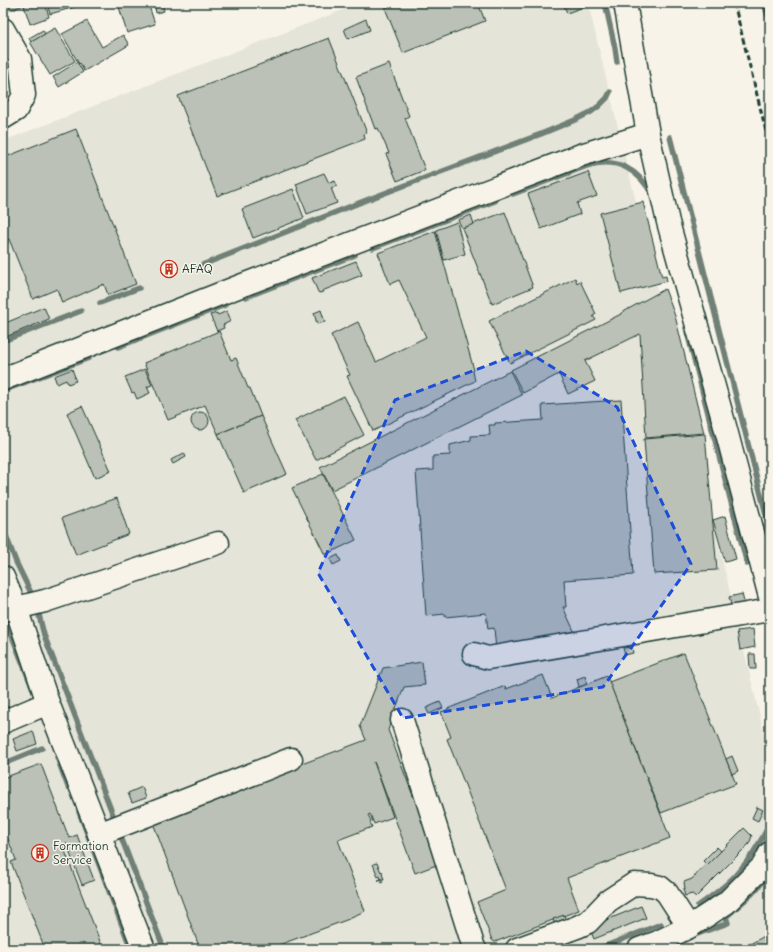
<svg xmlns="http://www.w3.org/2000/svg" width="773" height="952" font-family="Delius,sans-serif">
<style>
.built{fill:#e5e4d9}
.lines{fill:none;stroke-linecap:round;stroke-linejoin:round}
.stream{stroke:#6f8077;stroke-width:5.5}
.building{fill:#bbc1b6;stroke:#1f3d34}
.minor-casing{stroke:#1f3d34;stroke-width:25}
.minor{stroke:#f7f3e8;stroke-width:22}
.rail{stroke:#1f3d34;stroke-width:3;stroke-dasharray:6 3;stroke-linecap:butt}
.marked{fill:#1d4ed8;fill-opacity:0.2;stroke:#1d4ed8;stroke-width:3;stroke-dasharray:8 5;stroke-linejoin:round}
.labels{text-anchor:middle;stroke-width:3;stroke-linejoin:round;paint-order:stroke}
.poi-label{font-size:12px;fill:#1f3d34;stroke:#f7f3e8;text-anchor:start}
</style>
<rect width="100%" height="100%" fill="#f7f3e8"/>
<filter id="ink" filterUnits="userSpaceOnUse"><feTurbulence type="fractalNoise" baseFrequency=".025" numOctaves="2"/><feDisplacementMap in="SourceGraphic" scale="8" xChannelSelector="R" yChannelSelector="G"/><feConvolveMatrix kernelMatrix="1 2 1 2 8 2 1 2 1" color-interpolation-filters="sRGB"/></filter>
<g filter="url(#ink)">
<path class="built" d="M361 3H588L769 754 770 756V949H3V141Z"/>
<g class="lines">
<g class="stream">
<path d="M605 3 615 48 617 62"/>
<path d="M764 3 770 23"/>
<path d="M670 137 770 530"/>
<path d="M513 194 587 166C617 156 639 170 653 196"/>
<path d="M373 248 495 201"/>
<path d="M197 267 369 199 541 134 575 120 591 112 599 106 607 98 610 92"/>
<path d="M246 297 355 255"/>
<path d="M100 303 139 288"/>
<path d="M686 328 747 564"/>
<path d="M3 341 81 311"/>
<path d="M118 347 225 305"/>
<path d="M5 390 89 358"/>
<path d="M3 528 16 562 34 599"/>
<path d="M37 607 44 635 113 815"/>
<path d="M3 613 30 682"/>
<path d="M57 757 68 787"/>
<path d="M3 764 42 748"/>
<path d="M79 812 131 949"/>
<path d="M121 837 164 949"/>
<path d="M698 906C711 897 723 888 734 877 749 861 761 842 770 823"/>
<path d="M692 936 728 923 726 917 752 894 770 874"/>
<path d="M598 949 661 924"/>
</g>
</g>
<g class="building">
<path d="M3 3H26L27 4 16 8V9H3Z"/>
<path d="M28 3H42L44 7 46 6 49 17 30 24 24 6 28 4Z"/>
<path d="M47 3H86V4L50 14Z"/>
<path d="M131 3H148L155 24 127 33 119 7Z"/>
<path d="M154 3H162L164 11 156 13Z"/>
<path d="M397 3H478L485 21 403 53 385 8Z"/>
<path d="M563 3H594L567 13Z"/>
<path d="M366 19 370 30 348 39 344 29Z"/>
<path d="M87 21 102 47 123 35 129 45 84 71 80 63 79 64 62 34Z"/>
<path d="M55 28 75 61 50 75 30 42Z"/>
<path d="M43 30 45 34 31 42 29 38Z"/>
<path d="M329 38 367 133 364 134 365 139 217 196 178 96Z"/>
<path d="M77 62 83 72 59 87 53 77Z"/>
<path d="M389 64 409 116 405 118 425 170 397 181 386 154 389 153 378 128 375 129 356 77Z"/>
<path d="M76 129 136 284 108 295 104 284 62 303 57 289 33 299 9 239 7 240 8 243 3 245V158Z"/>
<path d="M588 172 597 196 577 203 580 214 541 229 528 194Z"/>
<path d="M324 173 329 183 335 181 337 186 331 188 337 203 307 214 296 184Z"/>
<path d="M293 189 304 218 253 238 242 209Z"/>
<path d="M643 202 662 277 666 276 667 281 621 293 600 213Z"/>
<path d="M505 212 533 287 492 304 462 228Z"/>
<path d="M471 215 474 224 462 228 458 220Z"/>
<path d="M457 222 465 254 444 260 436 230Z"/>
<path d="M435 231 474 370 473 371 475 381 373 431 347 376 350 375 331 335 358 322 376 362 426 337 399 280 390 284 378 253Z"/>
<path d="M356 261 362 275 322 291 323 292 319 293 318 292 312 278Z"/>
<path d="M172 263 175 271 167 274 164 267Z"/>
<path d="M575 278 577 283 580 281 596 314 593 316 596 320 510 363 489 321Z"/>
<path d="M665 289 675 316 704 433 646 438 640 334 585 361 595 381 568 394 559 374 523 393 511 370 621 314V313Z"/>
<path d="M44 307 49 319 3 338V324Z"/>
<path d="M321 310 325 322 317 324 314 313Z"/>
<path d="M227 311 231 321 223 325 224 328 217 331 210 315 217 313 218 315Z"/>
<path d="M219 331 231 360 236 358 248 388H250L261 416 218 434 205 405 168 420 144 363Z"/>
<path d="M72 369 75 377H74L76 381 68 384 66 380 57 384 54 376Z"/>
<path d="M145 369 152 385 147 387 150 393 137 399 134 392 132 393 125 377Z"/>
<path d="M510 371 522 395 332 490 320 467Z"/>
<path d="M344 396 364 435 316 460 295 420Z"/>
<path d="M621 400 633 575 564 580 566 607H563L576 635 496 650 494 628 488 629 486 613 445 617V614L426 616 416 471 433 470V456L450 455V445L471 440V436L490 435 489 425H495V423L543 420 542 405Z"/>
<path d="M82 406 111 471 95 478 67 413Z"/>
<circle cx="200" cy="421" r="9"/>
<path d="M261 416 287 474 244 493 218 434Z"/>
<path d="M705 434 717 570 654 574 644 439Z"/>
<path d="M184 453 186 457 173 464 171 460Z"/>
<path d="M323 474 356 540 325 555 292 488Z"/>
<path d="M117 498 129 534 76 555 62 518Z"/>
<path d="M725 516 736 559 725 562 713 520Z"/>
<path d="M338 555 341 561 333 565 330 559Z"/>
<path d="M742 594 745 606 732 609 729 597Z"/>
<path d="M753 629 755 647 740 650 737 631Z"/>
<path d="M632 647 633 653 625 655 623 648Z"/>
<path d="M684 653 736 784 661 813 609 682Z"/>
<path d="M749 654H755L756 669H750Z"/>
<path d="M422 662 425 685 404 687 388 730 439 864 415 873 374 762 393 817 374 824 370 814 368 815 371 821 370 822 372 827 338 840 365 911 349 918V919L268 949H200L152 820 366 740 360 726 383 668Z"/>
<path d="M543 675 552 698 607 676 670 838 567 878 579 910 495 942 492 940 477 902 506 890 447 739 451 737 441 712 447 710V709L505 686 506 689Z"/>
<path d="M585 676 587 684 579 687 577 679Z"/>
<path d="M440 702 443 708 429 714 426 708Z"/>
<path d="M33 731 37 744 17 751 13 739Z"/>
<path d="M732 756 738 771 732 774 726 759Z"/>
<path d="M41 764 69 838 77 835 94 880 82 885 66 843 63 846 103 949H45L11 862 16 860 3 826V778Z"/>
<path d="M142 787 146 798 132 803 128 793Z"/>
<path d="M757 807 763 810 758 821 752 818Z"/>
<path d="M744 828 752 836 749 844 696 897 692 894 685 896 683 889H685L684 882 692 879 706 864 707 865Z"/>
<path d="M717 847 721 851 707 865 703 861Z"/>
<path d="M377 863 381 872 382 871 383 874H382L384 879H381L383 882 381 883 378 880 381 879 380 876 378 877 373 864Z"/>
<path d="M641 906 646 918 594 939 589 927Z"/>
<path d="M564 915 566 921 555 925 553 919Z"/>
<path d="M770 933V949H741Z"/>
</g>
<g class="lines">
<g class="minor-casing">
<g id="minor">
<path d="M625 3 648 134 668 222 725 426 770 597"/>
<path d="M3 29 20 59 24 95 16 110 3 118"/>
<path d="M3 379 235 288 581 155 648 134"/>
<path d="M3 577 16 608 48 703 144 949"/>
<path d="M16 608 45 601 218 543"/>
<path d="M474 654 488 658 770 610"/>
<path d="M402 720 474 948 475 949"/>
<path d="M3 722 48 703"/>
<path d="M99 834 291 759"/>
<path d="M517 949 577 927 588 922 608 901 634 884 651 885 660 887 667 893 689 927"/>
<path d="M639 949 658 942 689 927 726 903 763 866 770 853"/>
</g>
</g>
<use href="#minor" class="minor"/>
<path class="rail" d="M734 3 770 147"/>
</g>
</g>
<path class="marked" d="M526 351 617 407 691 564 603 687 403 718 318 573 395 400Z"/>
<defs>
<g id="building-ring" transform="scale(0.9)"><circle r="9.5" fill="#f7f3e8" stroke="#c8321e" stroke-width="1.5"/><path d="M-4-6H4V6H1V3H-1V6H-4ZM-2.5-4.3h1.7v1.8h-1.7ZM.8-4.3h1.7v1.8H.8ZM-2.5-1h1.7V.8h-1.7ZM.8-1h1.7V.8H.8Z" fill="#c8321e"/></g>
</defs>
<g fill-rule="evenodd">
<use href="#building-ring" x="169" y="269"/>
<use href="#building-ring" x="40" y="853"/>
</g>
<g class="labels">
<g class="poi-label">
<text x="182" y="273">AFAQ</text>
<text x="53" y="850">Formation<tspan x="53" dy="14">Service</tspan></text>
</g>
</g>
<rect width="773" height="952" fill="none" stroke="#f7f3e8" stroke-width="16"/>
<rect x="8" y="8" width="757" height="936" fill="none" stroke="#1f3d34" stroke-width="1.5" filter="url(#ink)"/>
</svg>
